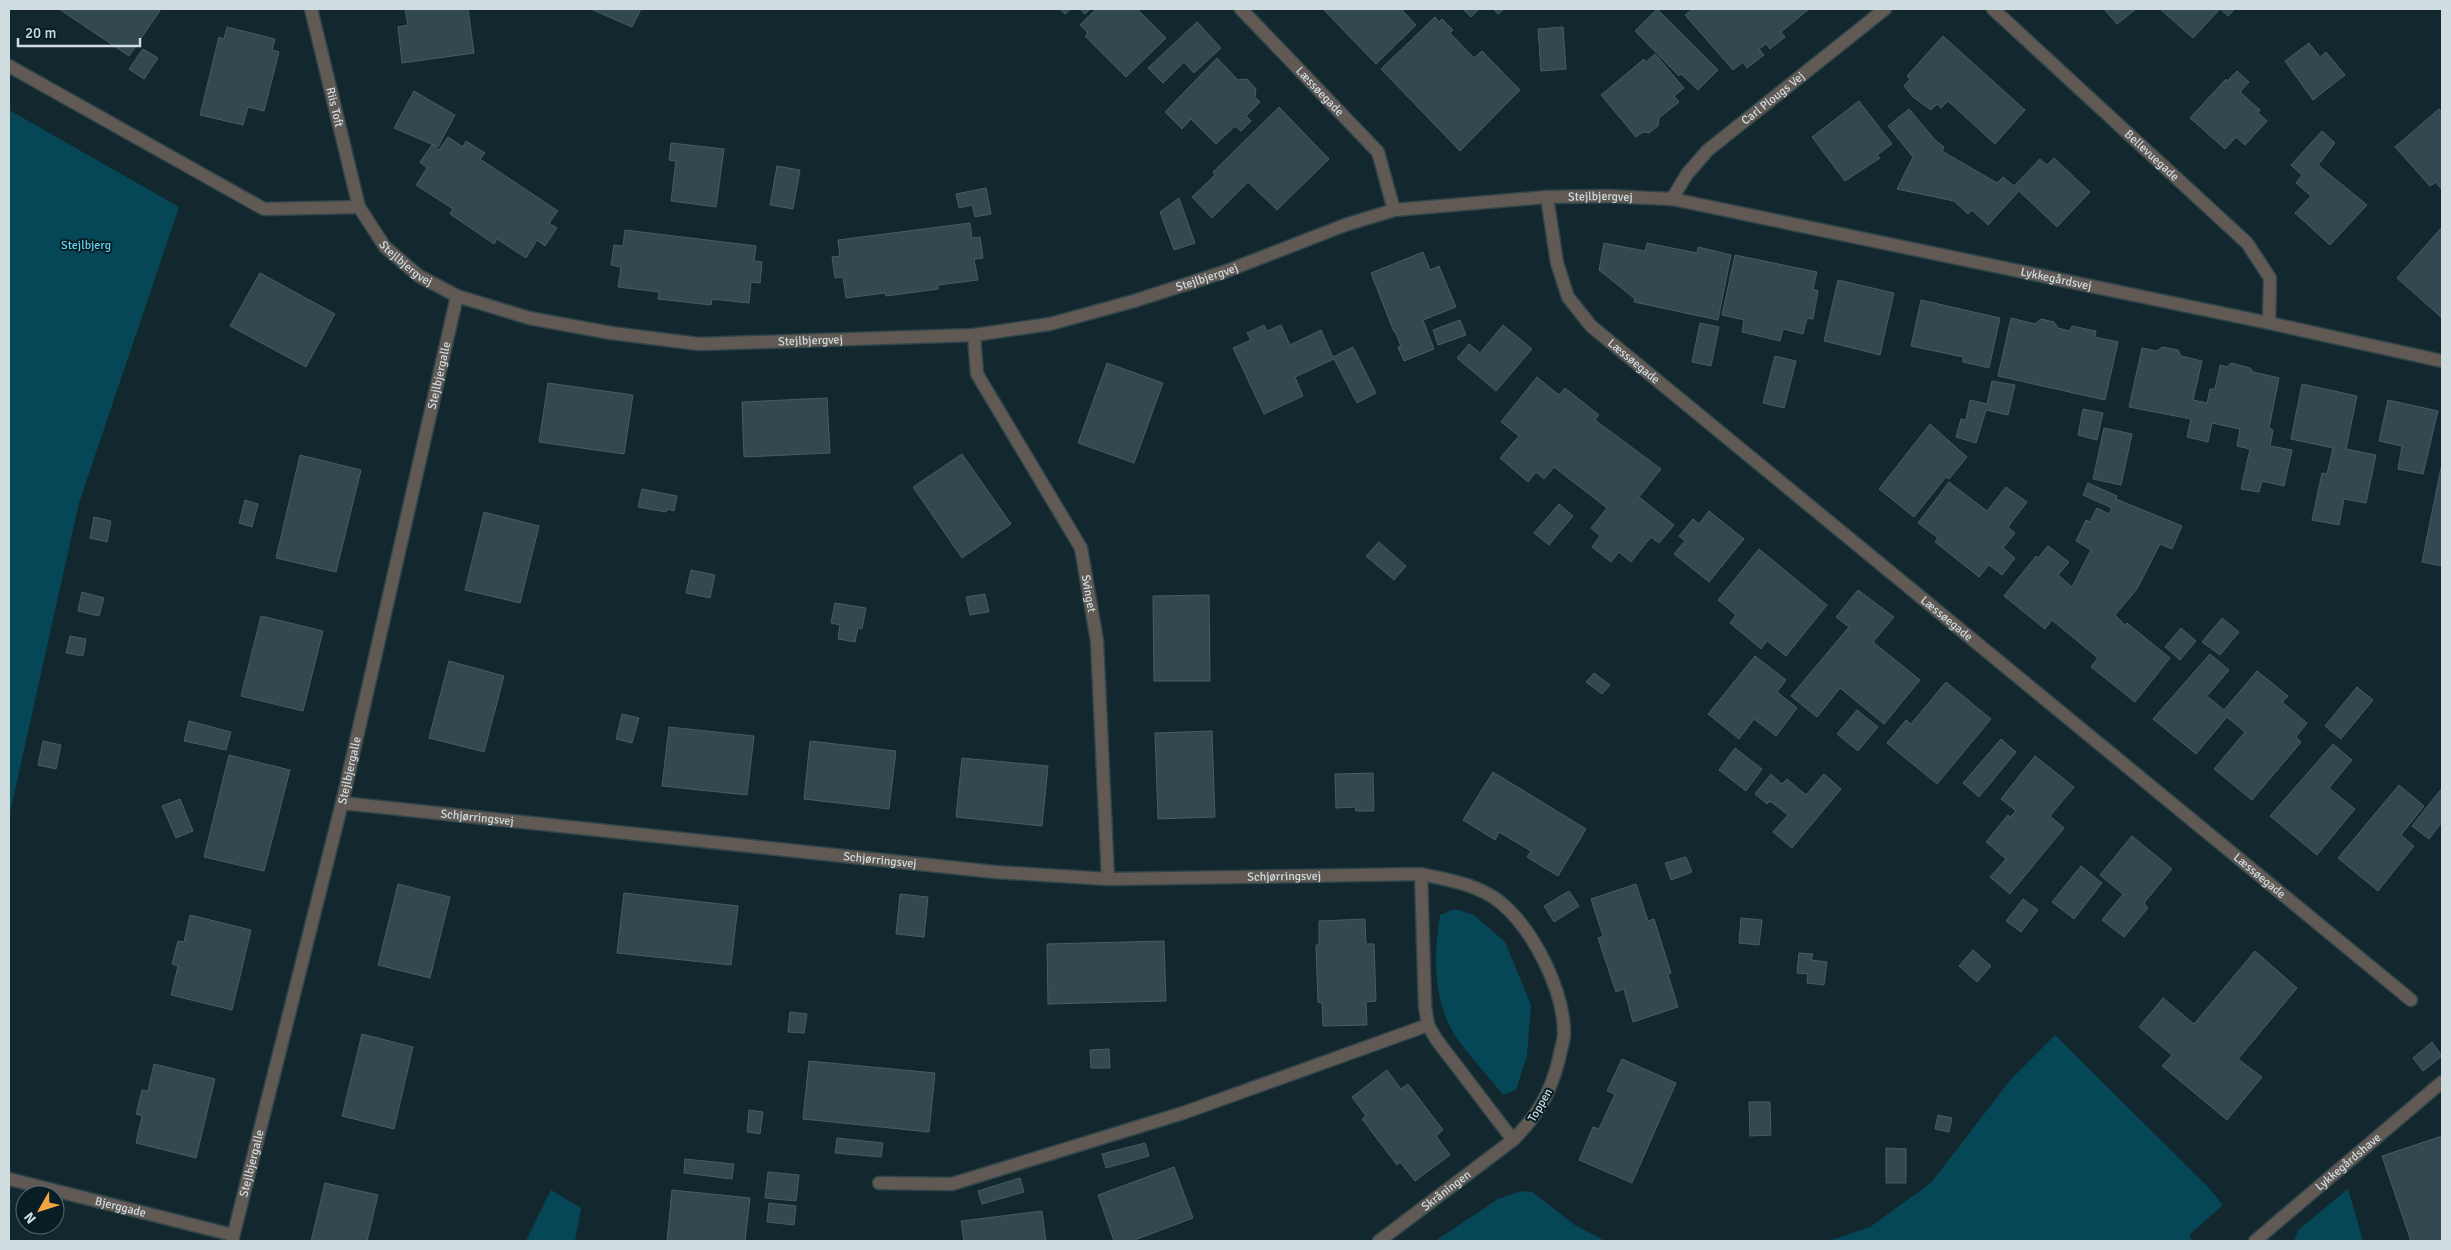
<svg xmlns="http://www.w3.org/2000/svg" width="2451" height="1250" font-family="Signika,sans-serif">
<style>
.green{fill:#054756}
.building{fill:#324950;stroke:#465d64}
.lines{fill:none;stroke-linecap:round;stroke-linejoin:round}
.lane-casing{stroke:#30454a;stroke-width:15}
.street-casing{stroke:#30454a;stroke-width:15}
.lane{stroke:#615a54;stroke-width:12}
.street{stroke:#615a54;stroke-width:12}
.labels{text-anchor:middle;stroke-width:4;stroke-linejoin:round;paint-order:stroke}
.street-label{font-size:12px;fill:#cfdce0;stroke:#081e25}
.park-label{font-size:12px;fill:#63d2f2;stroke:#081e25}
</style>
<rect width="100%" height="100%" fill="#12282e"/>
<g class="green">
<path d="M9 110 179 207 79 503 9 817Z"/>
<path d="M1455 909 1474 915 1505 942 1531 1005 1527 1056 1516 1090 1503 1095C1489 1077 1473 1060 1459 1041 1433 1006 1433 957 1440 915Z"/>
<path d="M2055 1035 2209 1188 2223 1205 2189 1235 2193 1241H1829L1870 1227 1931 1183 2011 1079Z"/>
<path d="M2348 1189 2363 1241H2294L2298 1230Z"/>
<path d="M551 1190 581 1208 575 1241H526Z"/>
<path d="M1521 1191 1532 1192 1575 1225 1605 1241H1435L1498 1199Z"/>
</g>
<g class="building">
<path d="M59 9H161L129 56Z"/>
<path d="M405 9H468L474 53 402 63 398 27 408 25Z"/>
<path d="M591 9H641L632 27Z"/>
<path d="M1060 9H1071L1065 14Z"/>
<path d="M1080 9H1090L1085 14Z"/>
<path d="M1096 9H1137L1166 38 1126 77 1085 36 1088 33 1080 25Z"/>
<path d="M1323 9H1401L1416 25 1376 64Z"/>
<path d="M1463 9H1479L1471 17Z"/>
<path d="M1493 9H1504L1498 14Z"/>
<path d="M1657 9 1718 70 1698 90 1681 74 1679 76 1635 31Z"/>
<path d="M1693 9H1809L1781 32 1785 37 1770 49 1766 44 1759 49 1764 55 1747 68 1743 62 1733 70 1685 15Z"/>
<path d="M2104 9H2136L2117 24Z"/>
<path d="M2160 9H2220L2193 38Z"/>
<path d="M2220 9H2235L2228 16Z"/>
<path d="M1435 17 1439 22 1442 19 1453 30 1450 33 1474 58 1482 51 1520 90 1460 151 1381 69Z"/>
<path d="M1197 22 1221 48 1194 73 1184 62 1163 83 1148 68Z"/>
<path d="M227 27 275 39 272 50 279 52 264 111 248 107 243 125 200 115 219 37 224 39Z"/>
<path d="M1563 27 1566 69 1541 71 1538 29Z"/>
<path d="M1943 36 2025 110 1995 144 1948 101 1941 108 1937 104 1931 110 1913 97 1904 86 1910 79 1907 76Z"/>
<path d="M2309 43 2320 57 2326 52 2345 75 2313 100 2285 61Z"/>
<path d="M143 49 158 58 144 79 129 69Z"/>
<path d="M1655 54 1684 88 1674 96 1679 102 1659 118 1658 126 1649 133 1643 132 1636 137 1601 95 1644 59 1646 62Z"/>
<path d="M1217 58 1238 80 1247 79 1256 89 1255 97 1260 102 1246 116 1251 121 1241 131 1235 126 1216 144 1191 119 1182 129 1165 112Z"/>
<path d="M2237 71 2249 82 2240 92 2260 110 2258 113 2267 121 2245 145 2236 137 2225 149 2190 118 2226 79 2227 81Z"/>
<path d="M414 91 455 115 438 147 394 128Z"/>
<path d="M1859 101 1892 144 1877 155 1880 158 1845 181 1812 137Z"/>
<path d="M1279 107 1329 159 1277 210 1248 182 1212 218 1192 197 1215 175 1213 172Z"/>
<path d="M1909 109 1935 140 1944 147 1942 151 1997 183 2003 177 2014 186 2040 159 2047 165 2054 158 2090 192 2057 227 2019 191 1988 225 1972 210 1968 214 1954 201 1897 189 1913 157 1888 126Z"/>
<path d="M2439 109 2442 112V190L2436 182 2430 186 2395 147Z"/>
<path d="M2322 131 2335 143 2318 165 2367 205 2330 245 2295 213 2311 196 2296 183 2302 175 2291 165Z"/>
<path d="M448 137 463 147 466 141 485 153 480 159 558 211 549 223 557 228 545 246 537 240 526 258 497 239 494 244 450 214 453 209 416 185 427 168 420 162 432 145 439 150Z"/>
<path d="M671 143 724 149 716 207 671 201 676 161 669 160Z"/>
<path d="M777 166 800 170 793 209 770 205Z"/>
<path d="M986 188 991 214 975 217 972 205 959 208 956 194Z"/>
<path d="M1179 198 1195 243 1174 250 1160 212Z"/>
<path d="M970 223 972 238 980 237 983 258 974 259 978 280 938 285V289L886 296 885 293 846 298 843 277 835 278 832 257 840 256 838 240Z"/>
<path d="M2442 227V318L2397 278Z"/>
<path d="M625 230 756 246 754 261 762 262 760 283 751 282 749 303 712 299 711 305 658 299 659 292 618 287 621 267 611 265 614 245 623 246Z"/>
<path d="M1604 243 1645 251 1647 243 1697 253 1698 247 1731 255 1718 320 1634 302 1635 299 1599 270Z"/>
<path d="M1423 252 1430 270 1439 266 1456 307 1423 320 1434 349 1404 361 1398 347 1401 346 1395 331 1394 332 1371 273Z"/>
<path d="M1735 255 1817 272 1813 289 1818 291 1813 319 1807 318 1803 334 1783 329 1780 341 1742 332 1744 320 1722 315Z"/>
<path d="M260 273 335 314 306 367 230 326Z"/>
<path d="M1838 280 1894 293 1880 355 1824 341Z"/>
<path d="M1921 300 2000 318 1989 368 1963 362V357L1911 346Z"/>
<path d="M2011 318 2035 324 2041 319 2054 322 2058 328 2070 331 2072 326 2096 331 2095 337 2118 342 2105 400 1998 376Z"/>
<path d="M1460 320 1466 335 1438 345 1433 330Z"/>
<path d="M1700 323 1719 327 1711 366 1692 362Z"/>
<path d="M1264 325 1267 331 1281 325 1290 345 1321 330 1333 357 1353 347 1376 393 1357 403 1334 359 1295 377 1303 396 1264 414 1233 348 1251 340 1247 333Z"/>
<path d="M1503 325 1532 349 1496 391 1457 358 1469 344 1480 353Z"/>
<path d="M2162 347 2178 350 2181 356 2202 361 2193 400 2207 403 2210 389H2215L2220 365 2227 367 2231 363 2250 368 2253 372 2279 378 2269 428 2273 430 2270 446 2292 450 2284 486 2262 481 2259 492 2241 489 2250 449 2237 446 2240 429 2212 423 2208 442 2187 437 2191 419 2129 407 2142 348 2157 351Z"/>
<path d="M1775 356 1796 361 1784 408 1763 403Z"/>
<path d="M1107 363 1163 383 1134 463 1078 443Z"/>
<path d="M1537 377 1559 395 1565 388 1599 415 1595 420 1661 469 1639 497 1674 525 1659 543 1651 537 1631 562 1619 552 1611 562 1592 547 1600 536 1591 528 1607 508 1554 467 1544 479 1536 472 1528 482 1500 458 1519 436 1501 422Z"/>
<path d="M1992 381 2015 385 2008 415 1986 410 1976 443 1956 437 1961 419 1966 420 1970 400 1987 404Z"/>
<path d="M548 383 633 395 624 454 539 442Z"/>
<path d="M2302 384 2357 396 2346 449 2376 455 2366 503 2344 499 2339 525 2312 520 2322 473 2327 474 2333 448 2291 439Z"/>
<path d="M827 398 830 453 744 457 742 402Z"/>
<path d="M2388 400 2438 411 2423 474 2398 469 2402 446 2379 441Z"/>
<path d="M2083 409 2103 413 2097 440 2078 435Z"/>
<path d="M1930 424 1967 457 1949 479 1946 477 1914 517 1879 489Z"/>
<path d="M2104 428 2132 434 2121 485 2093 479Z"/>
<path d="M962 454 1011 524 962 558 913 487Z"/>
<path d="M300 455 361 470 336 572 276 558Z"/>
<path d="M2441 468 2442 469V566L2422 562Z"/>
<path d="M1949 482 1987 511 2006 487 2027 502 2008 527 2015 533 2003 548 2015 558 2002 575 1989 565 1979 577 1935 542 1938 538 1918 523Z"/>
<path d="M2088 483 2117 496 2116 499 2182 526 2172 549 2160 544 2137 589 2115 615 2125 625 2127 623 2170 658 2135 702 2091 667 2098 658 2052 620 2045 629 2004 596 2036 556 2038 558 2048 546 2069 562 2058 575 2072 587 2091 550 2076 541 2086 520 2090 522 2097 508 2109 514 2112 508 2083 495Z"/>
<path d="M642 489 677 496 674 511 667 509 666 512 638 507Z"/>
<path d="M245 500 258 504 252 527 239 523Z"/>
<path d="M1559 504 1573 516 1549 545 1534 533Z"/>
<path d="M1709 511 1744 539 1709 582 1674 554 1685 541 1679 536 1693 519 1699 524Z"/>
<path d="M484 512 539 526 520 603 465 590Z"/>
<path d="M94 517 111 521 107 542 90 538Z"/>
<path d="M1379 542 1406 566 1394 580 1366 556Z"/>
<path d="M1759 549 1827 605 1786 656 1767 641 1761 649 1730 623 1736 615 1718 600Z"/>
<path d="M691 570 715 575 710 598 686 593Z"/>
<path d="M1858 590 1894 617 1873 642 1920 680 1884 724 1840 688 1817 717 1791 696 1849 627 1836 617Z"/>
<path d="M82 592 104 598 99 616 78 611Z"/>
<path d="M985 594 989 612 970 615 966 597Z"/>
<path d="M1209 595 1210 681H1154L1153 596Z"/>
<path d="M835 603 866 608 862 629 858 628 855 642 838 639 840 625 831 623Z"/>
<path d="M261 616 323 631 303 711 241 696Z"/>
<path d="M2222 618 2239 632 2220 655 2202 642Z"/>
<path d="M2181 628 2196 641 2180 660 2165 647Z"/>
<path d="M70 636 86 639 83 656 66 653Z"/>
<path d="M2210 654 2229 670 2207 696 2224 710 2257 671 2288 696 2282 702 2307 723 2296 737 2301 742 2252 800 2214 769 2245 732 2227 717 2196 754 2153 719Z"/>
<path d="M1755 656 1786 680 1777 692 1797 708 1776 736 1754 719 1739 739 1708 714Z"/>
<path d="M449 661 504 676 484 752 429 738Z"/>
<path d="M1594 673 1610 685 1602 694 1586 682Z"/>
<path d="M1946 682 1991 719 1937 784 1887 743 1906 720 1911 724Z"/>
<path d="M2357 687 2373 700 2341 739 2325 726Z"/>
<path d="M1857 710 1878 727 1858 751 1837 734Z"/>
<path d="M622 714 639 718 632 743 616 739Z"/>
<path d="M189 721 231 732 226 750 184 741Z"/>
<path d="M669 727 754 736 747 795 662 786Z"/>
<path d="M1212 731 1215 817 1158 819 1155 733Z"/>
<path d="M2001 739 2016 752 1979 797 1963 783Z"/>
<path d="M43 741 61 745 56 769 38 765Z"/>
<path d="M810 741 896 751 889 809 804 799Z"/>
<path d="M2333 744 2352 760 2329 788 2355 809 2317 855 2270 816Z"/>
<path d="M1735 748 1762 769 1746 791 1719 770Z"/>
<path d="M229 755 290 770 264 871 204 857Z"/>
<path d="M2035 756 2074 787 2050 816 2064 828 2010 894 1990 877 2006 859 1986 842 2008 815 2010 817 2016 811 2001 799Z"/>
<path d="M962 758 1048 766 1042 826 956 817Z"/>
<path d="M1493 772 1586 829 1558 876 1527 857 1531 851 1499 832 1495 840 1463 820Z"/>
<path d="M1373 773 1374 811H1356L1355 807 1336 808 1335 774Z"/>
<path d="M1771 774 1782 784 1787 779 1806 795 1824 774 1841 789 1792 848 1773 832 1788 815 1770 801 1767 804 1755 794Z"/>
<path d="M2399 785 2424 806 2401 835 2414 846 2378 891 2338 858Z"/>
<path d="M2442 788V822L2429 839 2412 826Z"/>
<path d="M180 799 193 831 176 838 162 806Z"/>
<path d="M2132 836 2172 869 2144 903 2148 908 2124 937 2102 920 2123 894 2100 875Z"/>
<path d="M1686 857 1692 872 1671 880 1665 863Z"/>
<path d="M2081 866 2102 883 2074 919 2052 902Z"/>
<path d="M398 884 450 897 430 978 378 965Z"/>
<path d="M1636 884 1648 921 1654 919 1671 973 1668 975 1678 1007 1633 1022 1624 989 1616 992 1598 938 1603 936 1591 899Z"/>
<path d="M1569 891 1579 906 1554 922 1544 906Z"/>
<path d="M624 893 738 906 731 965 617 953Z"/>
<path d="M900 894 928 897 924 937 896 934Z"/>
<path d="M2023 899 2038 910 2021 932 2006 921Z"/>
<path d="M190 915 251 930 232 1010 171 995 178 966 172 964 178 941 184 942Z"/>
<path d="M1741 918 1762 920 1759 945 1739 943Z"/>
<path d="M1365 919 1366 944H1374L1376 1001 1366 1002 1367 1025 1323 1026 1322 1003 1318 1002 1316 945H1319V921Z"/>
<path d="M1164 941 1166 1001 1048 1004 1047 944Z"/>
<path d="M1973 950 1991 966 1977 982 1959 966Z"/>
<path d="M2255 951 2297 988 2238 1059 2262 1077 2227 1120 2162 1066 2172 1055 2139 1027 2163 998 2194 1024Z"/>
<path d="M1799 953 1813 954 1811 960 1827 962 1824 985 1807 983 1808 974 1797 973Z"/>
<path d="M790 1012 807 1014 804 1033 788 1032Z"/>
<path d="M362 1034 413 1047 394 1129 342 1116Z"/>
<path d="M2432 1042 2442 1056 2423 1071 2413 1058Z"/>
<path d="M1109 1049 1110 1068H1091L1090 1050Z"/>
<path d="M1622 1059 1676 1083 1632 1183 1579 1160 1593 1127 1599 1129 1615 1094 1607 1091Z"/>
<path d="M809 1061 935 1073 929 1132 803 1119Z"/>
<path d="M154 1064 215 1079 196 1158 136 1143 142 1116 136 1114 142 1090 148 1091Z"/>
<path d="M1387 1070 1401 1089 1408 1084 1443 1130 1436 1136 1450 1155 1415 1181 1400 1162 1397 1165 1362 1119 1366 1116 1352 1097Z"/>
<path d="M1749 1102H1770L1771 1135 1750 1136Z"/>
<path d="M749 1110 763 1112 760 1134 747 1132Z"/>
<path d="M1938 1115 1952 1118 1949 1132 1935 1129Z"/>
<path d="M2442 1136V1241H2411L2382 1156Z"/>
<path d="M837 1138 883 1143 881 1157 835 1153Z"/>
<path d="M1145 1143 1149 1156 1106 1168 1102 1154Z"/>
<path d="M1886 1148 1906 1149V1183H1886Z"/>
<path d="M685 1159 734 1164 732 1179 684 1173Z"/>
<path d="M1174 1167 1193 1218 1132 1241H1114L1098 1195Z"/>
<path d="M768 1172 799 1175 796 1201 765 1198Z"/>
<path d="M1020 1178 1024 1192 982 1204 978 1191Z"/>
<path d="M325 1183 378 1195 367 1241H311Z"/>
<path d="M672 1190 750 1198 745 1241H667Z"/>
<path d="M769 1203 796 1206 794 1225 767 1222Z"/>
<path d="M1042 1211 1046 1241H964L961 1221Z"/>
</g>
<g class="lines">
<g class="lane-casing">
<path id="lane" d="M879 1183 952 1184 1183 1113 1428 1025"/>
</g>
<g class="street-casing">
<g id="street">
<path id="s1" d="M311 9 359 207 385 247 419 276 457 296 529 318 611 333 699 344 974 335 1050 324 1134 301 1224 272 1345 225 1394 210 1547 197 1607 196 1672 199 2269 323 2442 361"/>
<path id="s2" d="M1241 9 1378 152 1394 210"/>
<path id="s3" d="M1993 9 2247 243 2270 278 2269 323"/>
<path d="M9 66 264 209 359 207"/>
<path id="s4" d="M1547 197 1557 263 1568 297 1591 326 2411 1000"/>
<path id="s5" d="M1672 199 1687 174 1708 150 1885 9"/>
<path id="s6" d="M974 335 977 374 1081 548 1097 641 1108 879"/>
<path id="s7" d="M342 803 995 872 1108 879 1421 874C1448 880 1477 884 1500 902 1534 930 1565 992 1564 1036 1563 1043 1560 1052 1559 1059 1550 1094 1538 1115 1513 1140L1436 1039 1428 1025 1425 1006 1421 874"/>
<path id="s8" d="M9 1179 233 1235"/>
<path id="s9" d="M232 1241 342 803 457 296"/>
<path id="s10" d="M1379 1241 1513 1140"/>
<path id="s11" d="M2255 1241 2442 1082"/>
</g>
</g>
<use href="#lane" class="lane"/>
<use href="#street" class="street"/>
</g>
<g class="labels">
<g class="street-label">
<text dy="4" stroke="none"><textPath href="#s2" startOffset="114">Læssøegade</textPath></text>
<text dy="4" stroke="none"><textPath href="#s5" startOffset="144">Carl Plougs Vej</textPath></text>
<text dy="4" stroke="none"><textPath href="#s1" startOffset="101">Riis Toft</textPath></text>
<text dy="4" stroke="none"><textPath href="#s3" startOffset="216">Bellevuegade</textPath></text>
<text dy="4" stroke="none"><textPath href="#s1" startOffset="1508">Stejlbjergvej</textPath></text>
<text dy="4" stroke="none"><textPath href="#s1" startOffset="278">Stejlbjergvej</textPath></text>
<text dy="4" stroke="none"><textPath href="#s1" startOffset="1102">Stejlbjergvej</textPath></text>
<text dy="4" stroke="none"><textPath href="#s1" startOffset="1972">Lykkegårdsvej</textPath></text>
<text dy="4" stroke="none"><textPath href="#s1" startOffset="698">Stejlbjergvej</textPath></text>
<text dy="4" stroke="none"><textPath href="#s4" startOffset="195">Læssøegade</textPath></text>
<text dy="4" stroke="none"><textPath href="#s9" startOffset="890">Stejlbjergalle</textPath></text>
<text dy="4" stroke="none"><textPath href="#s6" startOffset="288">Svinget</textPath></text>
<text dy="4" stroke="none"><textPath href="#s4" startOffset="600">Læssøegade</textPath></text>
<text dy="4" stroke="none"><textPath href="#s9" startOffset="485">Stejlbjergalle</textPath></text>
<text dy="4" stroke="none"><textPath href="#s7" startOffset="136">Schjørringsvej</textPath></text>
<text dy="4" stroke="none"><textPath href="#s7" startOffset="541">Schjørringsvej</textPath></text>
<text dy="4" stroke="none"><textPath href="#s7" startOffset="946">Schjørringsvej</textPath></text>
<text dy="4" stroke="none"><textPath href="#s4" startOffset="1005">Læssøegade</textPath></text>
<text transform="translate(1540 1105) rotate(-60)" y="4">Toppen</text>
<text dy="4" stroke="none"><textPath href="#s11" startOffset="122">Lykkegårdshave</textPath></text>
<text dy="4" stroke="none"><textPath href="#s9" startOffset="80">Stejlbjergalle</textPath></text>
<text dy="4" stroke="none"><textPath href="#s10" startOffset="84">Skråningen</textPath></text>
<text dy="4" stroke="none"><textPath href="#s8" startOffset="115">Bjerggade</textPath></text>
</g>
<g class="park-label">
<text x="86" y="249">Stejlbjerg</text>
</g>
</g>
<rect width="2451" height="1250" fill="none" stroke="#cfdce0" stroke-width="20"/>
<g transform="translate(40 1210) rotate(231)"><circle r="24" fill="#081e25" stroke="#586a70"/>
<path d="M0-4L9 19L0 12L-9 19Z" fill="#f4a344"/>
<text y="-8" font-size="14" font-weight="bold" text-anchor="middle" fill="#cfdce0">N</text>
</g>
<path d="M18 38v8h122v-8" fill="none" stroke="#cfdce0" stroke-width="2.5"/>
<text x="25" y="38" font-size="15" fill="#cfdce0" stroke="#081e25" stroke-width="4" paint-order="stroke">20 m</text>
</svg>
